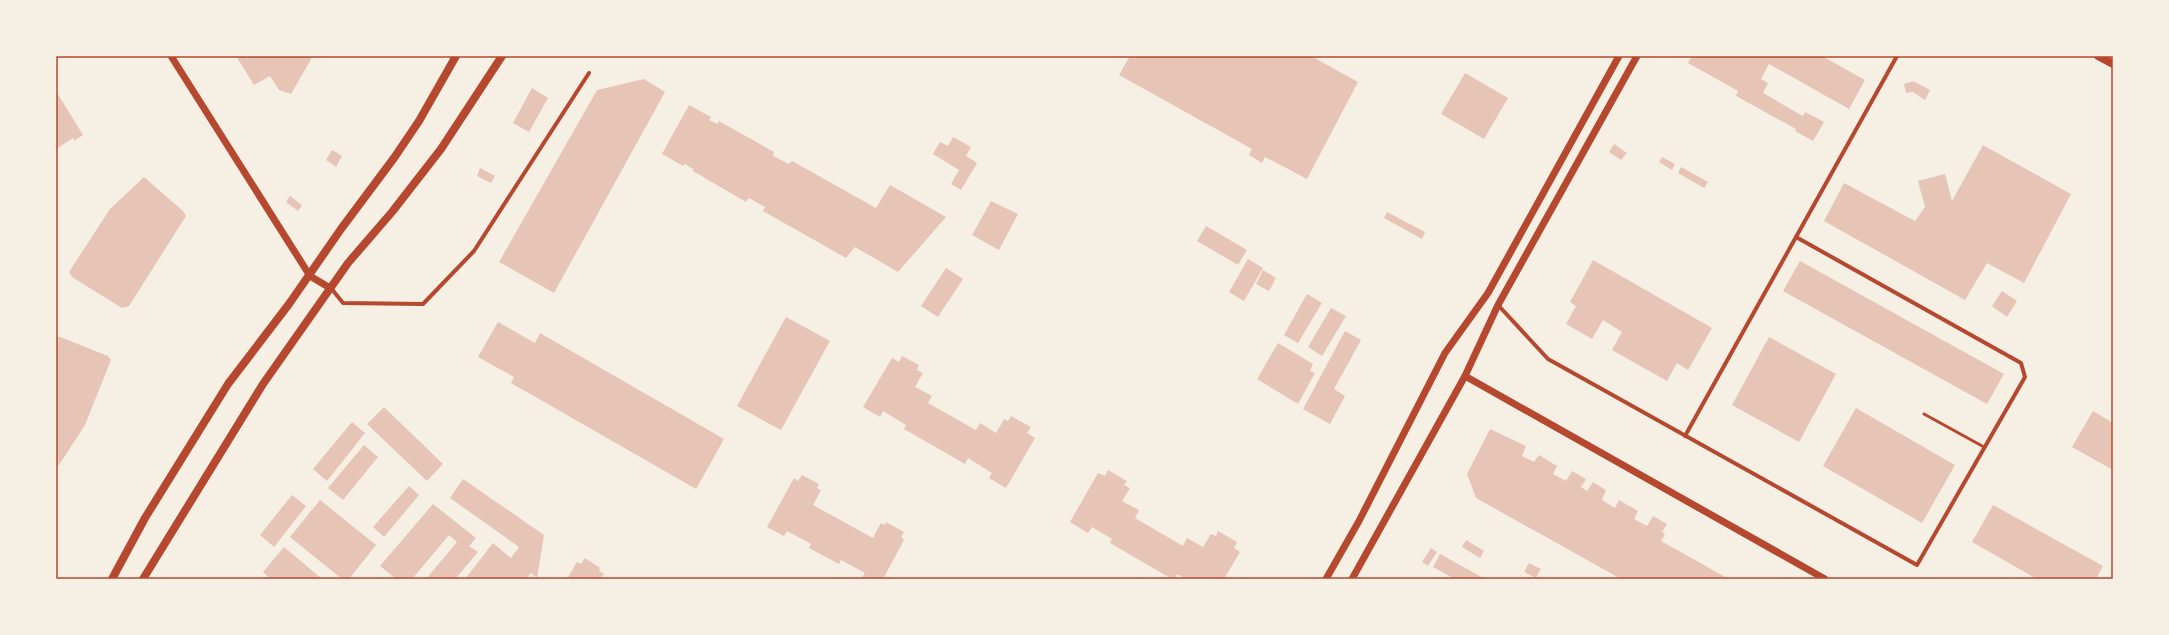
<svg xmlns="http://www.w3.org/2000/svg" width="2169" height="635" font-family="Rubik,sans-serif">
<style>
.building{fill:#e6c5b7}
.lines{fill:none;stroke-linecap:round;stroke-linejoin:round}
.service{stroke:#b5482f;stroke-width:3}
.minor{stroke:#b5482f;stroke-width:4}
.tertiary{stroke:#b5482f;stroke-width:7}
.secondary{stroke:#b5482f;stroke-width:8}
.neatline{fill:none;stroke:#b5482f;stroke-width:1.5}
</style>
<rect width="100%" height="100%" fill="#f6efe4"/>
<g class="building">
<path d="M236 56H313L291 94 279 90 270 76 254 85Z"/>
<path d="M1130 56H1311L1358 82 1307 179 1265 157 1262 163 1249 155 1252 149 1119 75Z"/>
<path d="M1692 56H1822L1865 80 1849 109 1769 64 1761 79 1768 83 1763 93 1803 116 1805 112 1824 122 1813 141 1795 131 1796 129 1736 96 1738 91 1688 63Z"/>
<path d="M1465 73 1508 98 1484 139 1441 114Z"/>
<path d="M644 79 665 92 554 293 499 262 597 90Z"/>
<path d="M1913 81 1930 90 1925 100 1913 92 1906 93 1904 84Z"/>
<path d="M532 88 548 98 529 132 513 123Z"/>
<path d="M56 91 83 135 74 141 73 138 56 149Z"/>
<path d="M689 105 711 117 709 120 718 124 719 121 774 152 773 156 789 164 792 161 876 208 890 185 946 217 898 272 855 247 846 258 763 211 765 207 749 198 746 202 693 171V169L685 164 683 166 662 154Z"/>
<path d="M953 137 971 147 966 156 977 163 961 190 951 184 959 170 933 154 940 142 948 146Z"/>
<path d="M1614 144 1627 153 1621 160 1609 152Z"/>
<path d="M1983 145 2071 194 2024 283 1987 263 1965 300 1824 221 1844 183 1915 221 1925 207 1918 181 1945 174 1952 201Z"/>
<path d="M332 150 342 156 336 167 326 160Z"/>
<path d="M1662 157 1675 164 1672 170 1659 162Z"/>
<path d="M1681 167 1708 182 1704 188 1678 173Z"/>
<path d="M480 168 495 176 491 183 477 176Z"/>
<path d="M144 177 183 211 186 216 129 306 122 308 72 277 69 272 110 209Z"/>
<path d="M290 196 302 205 298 211 286 202Z"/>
<path d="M991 201 1018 214 999 250 972 235Z"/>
<path d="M1387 212 1425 232 1422 239 1384 218Z"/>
<path d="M1206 226 1247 250 1238 265 1197 241Z"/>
<path d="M1248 259 1263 268 1244 301 1229 292Z"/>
<path d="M1593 260 1712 328 1688 370 1677 363 1667 381 1612 350 1622 332 1603 320 1592 339 1566 324 1576 306 1570 302Z"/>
<path d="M1800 261 2004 374 1987 404 1783 291Z"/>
<path d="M946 268 963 279 938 317 921 306Z"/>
<path d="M1263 270 1276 278 1269 291 1256 284Z"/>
<path d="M2002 291 2017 301 2007 317 1992 306Z"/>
<path d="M1307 294 1322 303 1298 343 1284 335Z"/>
<path d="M1331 308 1346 316 1322 356 1308 347Z"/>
<path d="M786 317 830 341 781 430 737 406Z"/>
<path d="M498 322 535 343 540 333 724 439 696 489 511 383 514 377 478 357Z"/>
<path d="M1345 331 1361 340 1334 389 1345 396 1330 424 1303 409Z"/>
<path d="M56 337H60L108 356 111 360 85 425 59 465 56 466Z"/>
<path d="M1769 337 1836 374 1799 442 1732 405Z"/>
<path d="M1278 343 1313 364 1310 371 1315 373 1298 404 1257 379Z"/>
<path d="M902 356 919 365 917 370 923 373 915 387 932 396 928 403 976 430 980 423 996 433 1004 419 1008 421 1011 416 1031 427 1027 433 1035 438 1006 488 989 478 992 473 968 458 965 464 904 429 906 425 883 411 880 417 863 407 892 358 899 362Z"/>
<path d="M384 407 443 464 427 481 367 424Z"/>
<path d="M1856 408 1955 465 1922 523 1823 466Z"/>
<path d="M2093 411 2113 423V470L2072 447Z"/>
<path d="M352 422 365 433 327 481 313 469Z"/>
<path d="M1490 429 1526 446 1522 456 1534 462 1539 455 1557 466 1553 474 1566 481 1572 471 1586 479 1581 487 1587 491 1593 482 1606 490 1602 500 1615 508 1619 500 1638 511 1634 519 1647 526 1653 516 1667 524 1662 532 1665 534 1661 541 1729 579H1621L1476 498 1467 474Z"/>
<path d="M364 445 378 457 343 500 328 488Z"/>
<path d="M1108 470 1127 481 1124 485 1130 488 1122 501 1139 510 1135 518 1183 546 1187 538 1203 547 1211 534 1216 536 1218 531 1237 542 1234 548 1240 552 1224 579H1186L1177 574 1175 579H1172L1110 543 1112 539 1092 527 1088 533 1070 522 1098 473 1105 476Z"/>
<path d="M802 475 819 484 817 488 821 490 813 505 873 538 881 523 885 525 886 522 904 532 901 537 904 540 883 579H861L865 573 841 560 839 564 809 548 811 544 787 531 784 536 767 527 794 478 798 481Z"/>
<path d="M463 479 544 535 537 578 531 573 526 579H465L493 543 511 558 519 547 450 498Z"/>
<path d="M409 486 419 495 384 537 373 527Z"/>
<path d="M292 495 306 506 274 547 260 535Z"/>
<path d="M320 500 376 545 349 579H342L290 537Z"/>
<path d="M433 504 476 538 469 546 478 552 455 579H426L457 542 449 535 412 579H396L380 566Z"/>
<path d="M1993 505 2103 566 2096 579H2037L1972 542Z"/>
<path d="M1466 540 1484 551 1480 558 1462 547Z"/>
<path d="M284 547 322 579H271L263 572Z"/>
<path d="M1431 548 1437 552 1428 566 1422 562Z"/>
<path d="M1440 554 1485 579H1455L1433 567Z"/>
<path d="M585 558 600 568 599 571 604 574 600 579H567L577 562 581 564Z"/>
<path d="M1529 563 1541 569 1536 578 1524 572Z"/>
</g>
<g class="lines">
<path class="service" d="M1924 414 1984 447"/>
<g class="minor">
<path d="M1796 237 1897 56"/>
<path d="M331 288 343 303 423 304 474 251 589 73"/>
<path d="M1498 305 1548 359 1917 565 2025 377 2021 363 1796 237 1685 436"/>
</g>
<g class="tertiary">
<path d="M171 56 310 276 330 288"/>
<path d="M1465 376 1825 579"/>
<path d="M1326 579 1359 521 1445 353 1488 293 1619 56"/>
<path d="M1352 579 1465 376 1498 305 1637 56"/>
</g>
<g class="secondary">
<path d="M2098 56 2113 64"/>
<path d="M112 579 145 518 228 384 289 304 341 229 394 158 419 121 456 56"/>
<path d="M143 579 263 384 348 263 392 212 441 149 502 56"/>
</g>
</g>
<rect width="2169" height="635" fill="none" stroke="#f6efe4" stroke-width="114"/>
<rect x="57" y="57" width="2055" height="521" class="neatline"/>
</svg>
